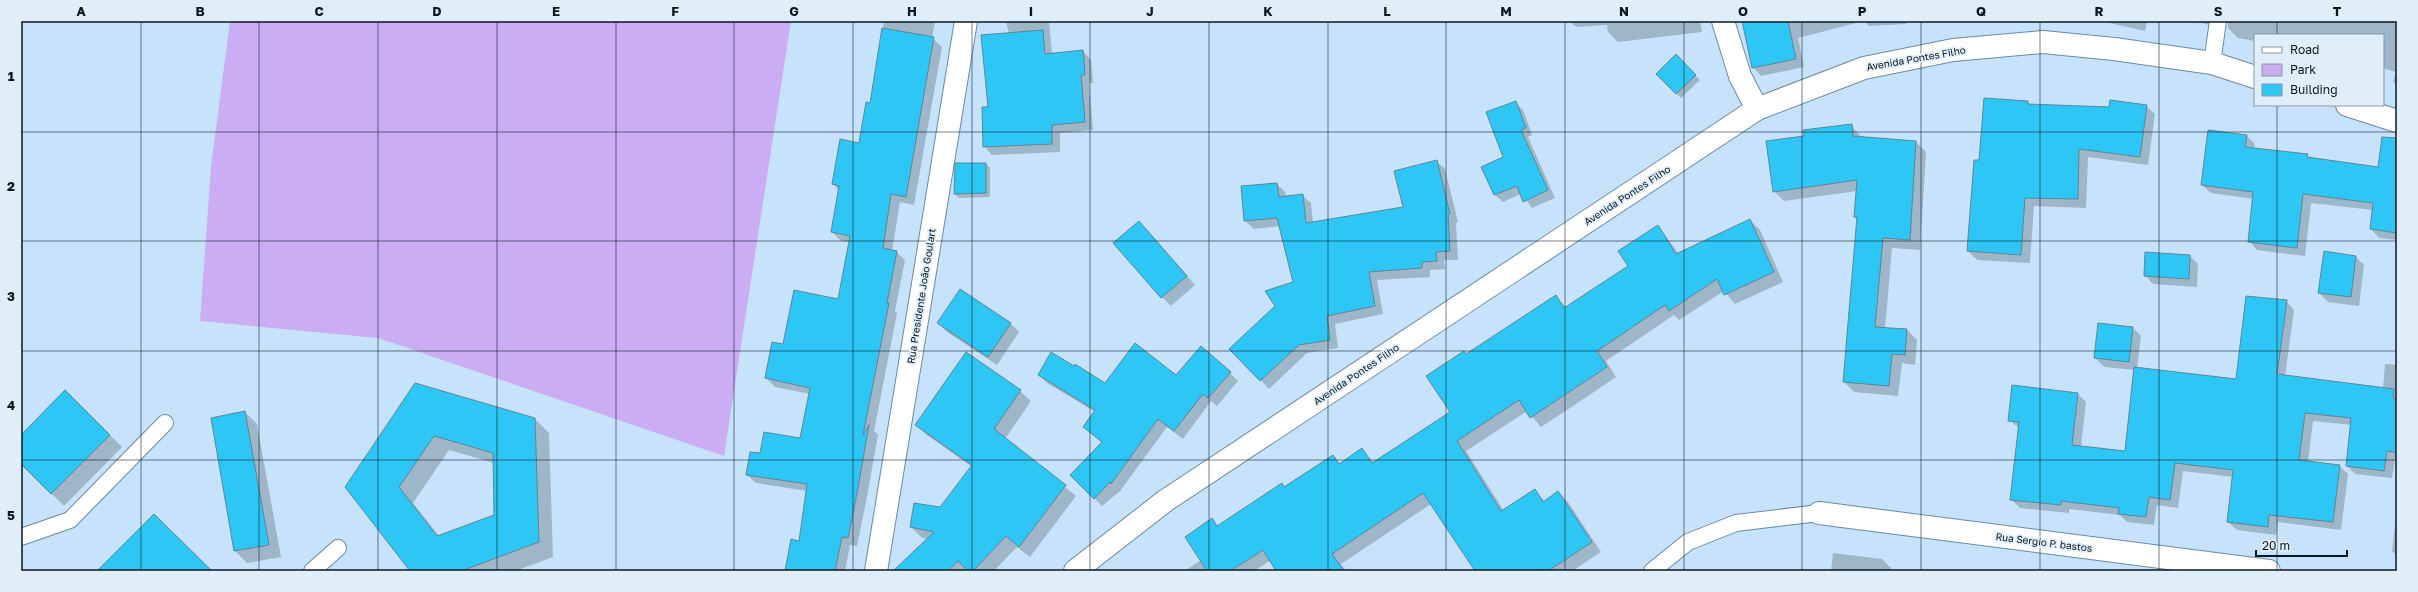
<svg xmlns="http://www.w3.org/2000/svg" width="2418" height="592" font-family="'Golos Text',sans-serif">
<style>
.green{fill:#caadf3}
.shadow{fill:#0003;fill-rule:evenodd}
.building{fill:#2ec7f5;stroke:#5a8798;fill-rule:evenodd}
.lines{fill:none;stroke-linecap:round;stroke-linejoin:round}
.lane-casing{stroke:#698aa5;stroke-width:18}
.street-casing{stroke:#698aa5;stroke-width:24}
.secondary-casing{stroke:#698aa5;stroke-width:24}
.lane{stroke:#fff;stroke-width:16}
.street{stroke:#fff;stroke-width:22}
.secondary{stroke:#fff;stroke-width:22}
.grid{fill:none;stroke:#0a1721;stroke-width:1;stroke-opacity:0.55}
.labels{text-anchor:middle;stroke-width:3.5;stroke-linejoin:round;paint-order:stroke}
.street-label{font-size:10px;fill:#0a1721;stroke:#e0eefa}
.neatline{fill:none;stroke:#0a1721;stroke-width:1.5}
.grid-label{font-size:13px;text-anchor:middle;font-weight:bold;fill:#0a1721}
</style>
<rect width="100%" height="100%" fill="#c7e3fb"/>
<path class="green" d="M230 21H791L724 456 378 338 200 321 211 167Z"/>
<g class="shadow">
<path d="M884 21H935L932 38 942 47 914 205 900 202 892 251 896 252 905 260 895 311 897 313 874 431 878 435 866 502 857 546 850 545 845 571H786L799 542 807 491 756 483 747 475 761 454 801 439 810 394 775 387 766 378 783 345 838 300 850 242 841 241 832 232 839 190 833 184 860 144 871 104Z"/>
<path d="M1006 21H1049L1052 54 1083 51 1091 60 1093 83H1089L1093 130 1060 133V152L992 155 984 146 989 108 1009 34Z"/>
<path d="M1570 21H1700L1702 32 1618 42 1608 32 1607 25 1576 27Z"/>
<path d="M1743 21H1864L1798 38 1804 67 1761 76 1753 67Z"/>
<path d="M1864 21H1906V24L1869 26Z"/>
<path d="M2101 21H2147L2145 31Z"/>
<path d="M2192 21H2397V86L2393 81 2396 72 2383 68V35H2255V41L2238 38 2228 28V22L2220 27Z"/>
<path d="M1676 56 1700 80 1681 98 1658 74Z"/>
<path d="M1985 99 2028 102 2031 106 2110 108 2146 106 2155 114 2148 165 2088 157 2086 208 2034 206 2030 263 1977 260 1968 251 1980 161Z"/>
<path d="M1515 102 1523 110 1532 135 1528 137 1555 198 1532 208 1521 194 1503 202 1495 195 1483 167 1505 158Z"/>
<path d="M1851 125 1862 138 1916 142 1926 152 1920 250 1892 248 1885 329 1907 330 1917 340 1915 365 1902 363 1898 396 1854 392 1844 382 1858 220 1855 217 1857 191 1784 201 1774 191 1805 137Z"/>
<path d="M2246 135 2255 144 2254 149 2379 168 2397 166V240L2379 238 2371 229 2373 210 2311 203 2305 256 2257 250 2249 241 2254 199 2211 193 2202 185Z"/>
<path d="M1436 161 1445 169 1458 222 1456 223 1458 260H1444L1445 269 1430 270V277L1377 280 1383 314 1335 324 1338 348 1307 353 1269 389 1231 349 1276 306 1294 282 1280 226 1254 229 1245 221 1277 184 1285 192 1286 197 1302 195 1311 203 1313 222 1405 208Z"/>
<path d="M986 164 990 168V197L959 198 955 194Z"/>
<path d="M1750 220 1760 230 1783 282 1735 304 1724 291 1679 320 1674 315 1606 361 1616 377 1573 406 1541 427 1527 411 1466 451 1504 511 1534 490 1545 501 1558 492 1568 502 1601 552 1572 571H1476L1431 504 1341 564 1346 571H1278L1271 560 1254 571 1186 570 1201 560 1212 519 1218 526 1281 484 1285 488 1332 456 1340 464 1362 450 1374 463 1451 412 1464 352 1467 355 1555 296 1566 307 1629 266 1658 226 1679 254Z"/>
<path d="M1147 231 1195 285 1171 306 1162 297Z"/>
<path d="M2190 256 2198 264 2197 287 2153 284 2145 275Z"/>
<path d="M2356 257 2364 265 2359 306 2328 302 2319 293Z"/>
<path d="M2286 301 2294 310 2285 377 2383 389 2385 364 2397 365V459H2395L2392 478 2355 474 2347 466 2352 425 2313 421 2308 462 2339 466 2348 474 2341 530 2278 522 2276 535 2237 530 2228 522 2233 477 2183 471 2178 508 2157 505 2154 525 2127 522 2120 515 2069 509V513L2020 508 2011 499 2020 429 2009 420 2078 394 2086 402 2081 447 2126 452 2135 370 2104 367 2095 358 2133 328 2141 336 2137 368 2237 381Z"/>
<path d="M939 323H1010L1019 332 997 365 947 332Z"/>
<path d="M1230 373 1238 381 1217 406 1211 401 1183 439 1167 427 1120 491 1102 506 1072 475 1103 443 1084 427 1095 412 1047 383 1039 375 1105 385Z"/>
<path d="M415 384 534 418 549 433 553 557 515 571H412L347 487ZM449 450 494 463 495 516 439 536 413 503Z"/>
<path d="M65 391 122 447 64 506 21 463V436Z"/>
<path d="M1020 391 1031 401 1005 439 1076 496 1030 557 1017 547 994 571H905L928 539 922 538 911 527 941 508 972 467 927 435 917 425Z"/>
<path d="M245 412 257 424 281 557 247 563 235 551Z"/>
<path d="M2397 509V556L2392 551Z"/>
<path d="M1833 553 1882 559 1891 568 1890 571H1831Z"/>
</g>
<g class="building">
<path d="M1742 21H1788L1796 59 1752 68Z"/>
<path d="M882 28 934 37 906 197 891 194 883 248 897 251 887 303H889L863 435 869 425 857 493 848 538 842 537 835 571H785L791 539 799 541 807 484 746 475 750 452 760 453 764 432 800 438 810 388 765 378 772 342 783 344 794 290 838 299 850 236 831 232 839 186 832 184 840 139 859 143 866 102 870 103Z"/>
<path d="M1043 30 1045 54 1083 50 1085 75H1081L1085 122 1052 125V144L983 147 982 107H988L981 35Z"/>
<path d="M1676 54 1696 75 1676 94 1656 74Z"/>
<path d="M1984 98 2028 101V104L2109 107 2110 100 2147 105 2140 157 2079 149 2078 199 2025 198 2021 255 1967 251 1974 160H1979Z"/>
<path d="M1516 101 1526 128 1521 130 1548 190 1523 202 1517 186 1494 195 1481 167 1503 157 1486 112Z"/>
<path d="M1852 124 1853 136 1916 141 1910 240 1883 238 1875 327 1907 329 1905 355 1892 354 1889 386 1843 382 1857 217H1854L1857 180 1773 192 1766 141 1804 136 1803 130Z"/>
<path d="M2208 130 2247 135 2245 147 2308 154 2307 157 2378 167 2382 137 2397 138V233L2370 229 2373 203 2303 194 2297 248 2248 242 2253 192 2201 185Z"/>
<path d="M1437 160 1450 214H1448L1450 251 1436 252 1437 261 1422 262V268L1369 272 1375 306 1327 316 1330 340 1299 345 1260 381 1229 349 1275 306 1265 291 1293 282 1277 218 1244 221 1241 186 1277 183 1279 197 1303 194 1306 223 1403 207 1394 171Z"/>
<path d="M955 163H986V193L954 194Z"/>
<path d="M1750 219 1774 272 1724 295 1717 279 1669 311 1665 305 1597 351 1607 367 1563 396 1530 418 1519 400 1457 441 1501 511 1535 489 1543 502 1558 491 1592 542 1548 571H1475L1423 493 1332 554 1344 571H1276L1263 550 1230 571H1207L1185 537 1212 518 1217 526 1282 483 1284 487 1333 455 1339 464 1362 448 1372 463 1450 412 1426 376 1464 351 1466 354 1556 295 1564 308 1628 266 1618 251 1658 225 1676 254Z"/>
<path d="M1139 221 1187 276 1161 298 1113 243Z"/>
<path d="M2324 251 2356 256 2351 297 2318 293Z"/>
<path d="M2145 252 2190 255 2189 279 2144 276Z"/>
<path d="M960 289 1011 323 988 357 937 323Z"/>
<path d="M2246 296 2287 300 2277 374 2394 389 2393 398 2397 399V453L2387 451 2384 471 2346 466 2351 418 2305 413 2299 460 2340 465 2333 522 2269 515 2268 527 2227 522 2233 470 2175 463 2170 500 2149 497 2146 517 2118 514 2119 508 2061 501V505L2010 500 2019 422 2008 421 2012 385 2078 393 2072 445 2125 451 2134 367 2236 379Z"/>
<path d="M2098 323 2133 327 2129 362 2094 358Z"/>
<path d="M1135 343 1176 375 1201 346 1231 372 1208 398 1203 394 1174 431 1158 419 1111 484 1110 482 1094 499 1070 475 1102 442 1083 427 1095 410 1038 375 1051 352 1074 366 1075 364 1105 383Z"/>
<path d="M966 352 1021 390 994 429 1066 485 1019 547 1006 536 973 571H968L958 561 948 571H893L934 532 910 527 914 503 940 507 972 465 915 425Z"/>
<path d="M415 383 535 418 539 542 461 571H410L345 487ZM434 436 493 453 494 515 437 536 399 487Z"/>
<path d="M65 390 110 435 51 494 21 464V435Z"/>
<path d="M245 411 269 545 234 551 211 418Z"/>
<path d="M154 514 212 571H97Z"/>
</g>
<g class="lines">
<g class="lane-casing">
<g id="lane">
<path d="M2212 63 2218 21"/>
<path d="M21 537 70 520 165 423"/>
<path d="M312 571 338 548"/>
<path d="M1652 571 1688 542 1736 523 1819 513"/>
</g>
</g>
<g class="street-casing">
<g id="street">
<path d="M1723 21 1740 76 1757 109"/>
<path d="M1819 513 2269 571"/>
<path d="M876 571 966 21"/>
</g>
</g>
<g class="secondary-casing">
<g id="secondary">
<path d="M2347 105 2397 121"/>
<path d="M1075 571 1165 501 1757 109 1864 68 1953 50 2043 42 2114 49 2212 63 2255 77"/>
</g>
</g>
<use href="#lane" class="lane"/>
<use href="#street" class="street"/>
<use href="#secondary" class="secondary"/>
</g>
<path class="grid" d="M141 21V571M259 21V571M378 21V571M497 21V571M616 21V571M734 21V571M853 21V571M972 21V571M1090 21V571M1209 21V571M1328 21V571M1446 21V571M1565 21V571M1684 21V571M1802 21V571M1921 21V571M2040 21V571M2159 21V571M2277 21V35M2277 105V571M21 132H2397M21 241H2397M21 351H2397M21 460H2397"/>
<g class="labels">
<g class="street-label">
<text transform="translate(1916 58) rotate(-10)" y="4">Avenida Pontes Filho</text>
<text transform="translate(1627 195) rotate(-33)" y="4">Avenida Pontes Filho</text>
<text transform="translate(921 296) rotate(-81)" y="4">Rua Presidente João Goulart</text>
<text transform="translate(1356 374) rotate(-34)" y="4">Avenida Pontes Filho</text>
<text transform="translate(2044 542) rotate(7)" y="4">Rua Sergio P. bastos</text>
</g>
</g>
<rect width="2418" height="592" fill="none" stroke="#e0eefa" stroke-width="44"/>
<rect x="2254" y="34" width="130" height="72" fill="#e0eefa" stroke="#8a98a3"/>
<rect x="2262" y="47" width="20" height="6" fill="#ffffff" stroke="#8a98a3"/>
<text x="2290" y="54" font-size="12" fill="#0a1721">Road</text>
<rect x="2262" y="64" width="20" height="12" fill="#caadf3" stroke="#8a98a3"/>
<text x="2290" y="74" font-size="12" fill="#0a1721">Park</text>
<rect x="2262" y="84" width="20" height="12" fill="#2ec7f5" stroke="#8a98a3"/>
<text x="2290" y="94" font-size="12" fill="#0a1721">Building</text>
<path d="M2256 550v6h91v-6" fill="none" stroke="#0a1721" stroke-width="2"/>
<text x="2262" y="550" font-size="12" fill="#0a1721" stroke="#e0eefa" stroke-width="3" paint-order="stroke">20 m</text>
<rect x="22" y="22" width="2374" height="548" class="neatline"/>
<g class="grid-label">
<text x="81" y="16">A</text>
<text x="200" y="16">B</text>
<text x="319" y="16">C</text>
<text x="437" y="16">D</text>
<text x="556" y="16">E</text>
<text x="675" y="16">F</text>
<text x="794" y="16">G</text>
<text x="912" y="16">H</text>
<text x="1031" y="16">I</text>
<text x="1150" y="16">J</text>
<text x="1268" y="16">K</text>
<text x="1387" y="16">L</text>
<text x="1506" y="16">M</text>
<text x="1624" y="16">N</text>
<text x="1743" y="16">O</text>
<text x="1862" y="16">P</text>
<text x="1981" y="16">Q</text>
<text x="2099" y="16">R</text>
<text x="2218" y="16">S</text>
<text x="2337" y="16">T</text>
<text x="11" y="81">1</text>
<text x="11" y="191">2</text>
<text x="11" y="301">3</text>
<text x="11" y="410">4</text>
<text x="11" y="520">5</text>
</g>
</svg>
